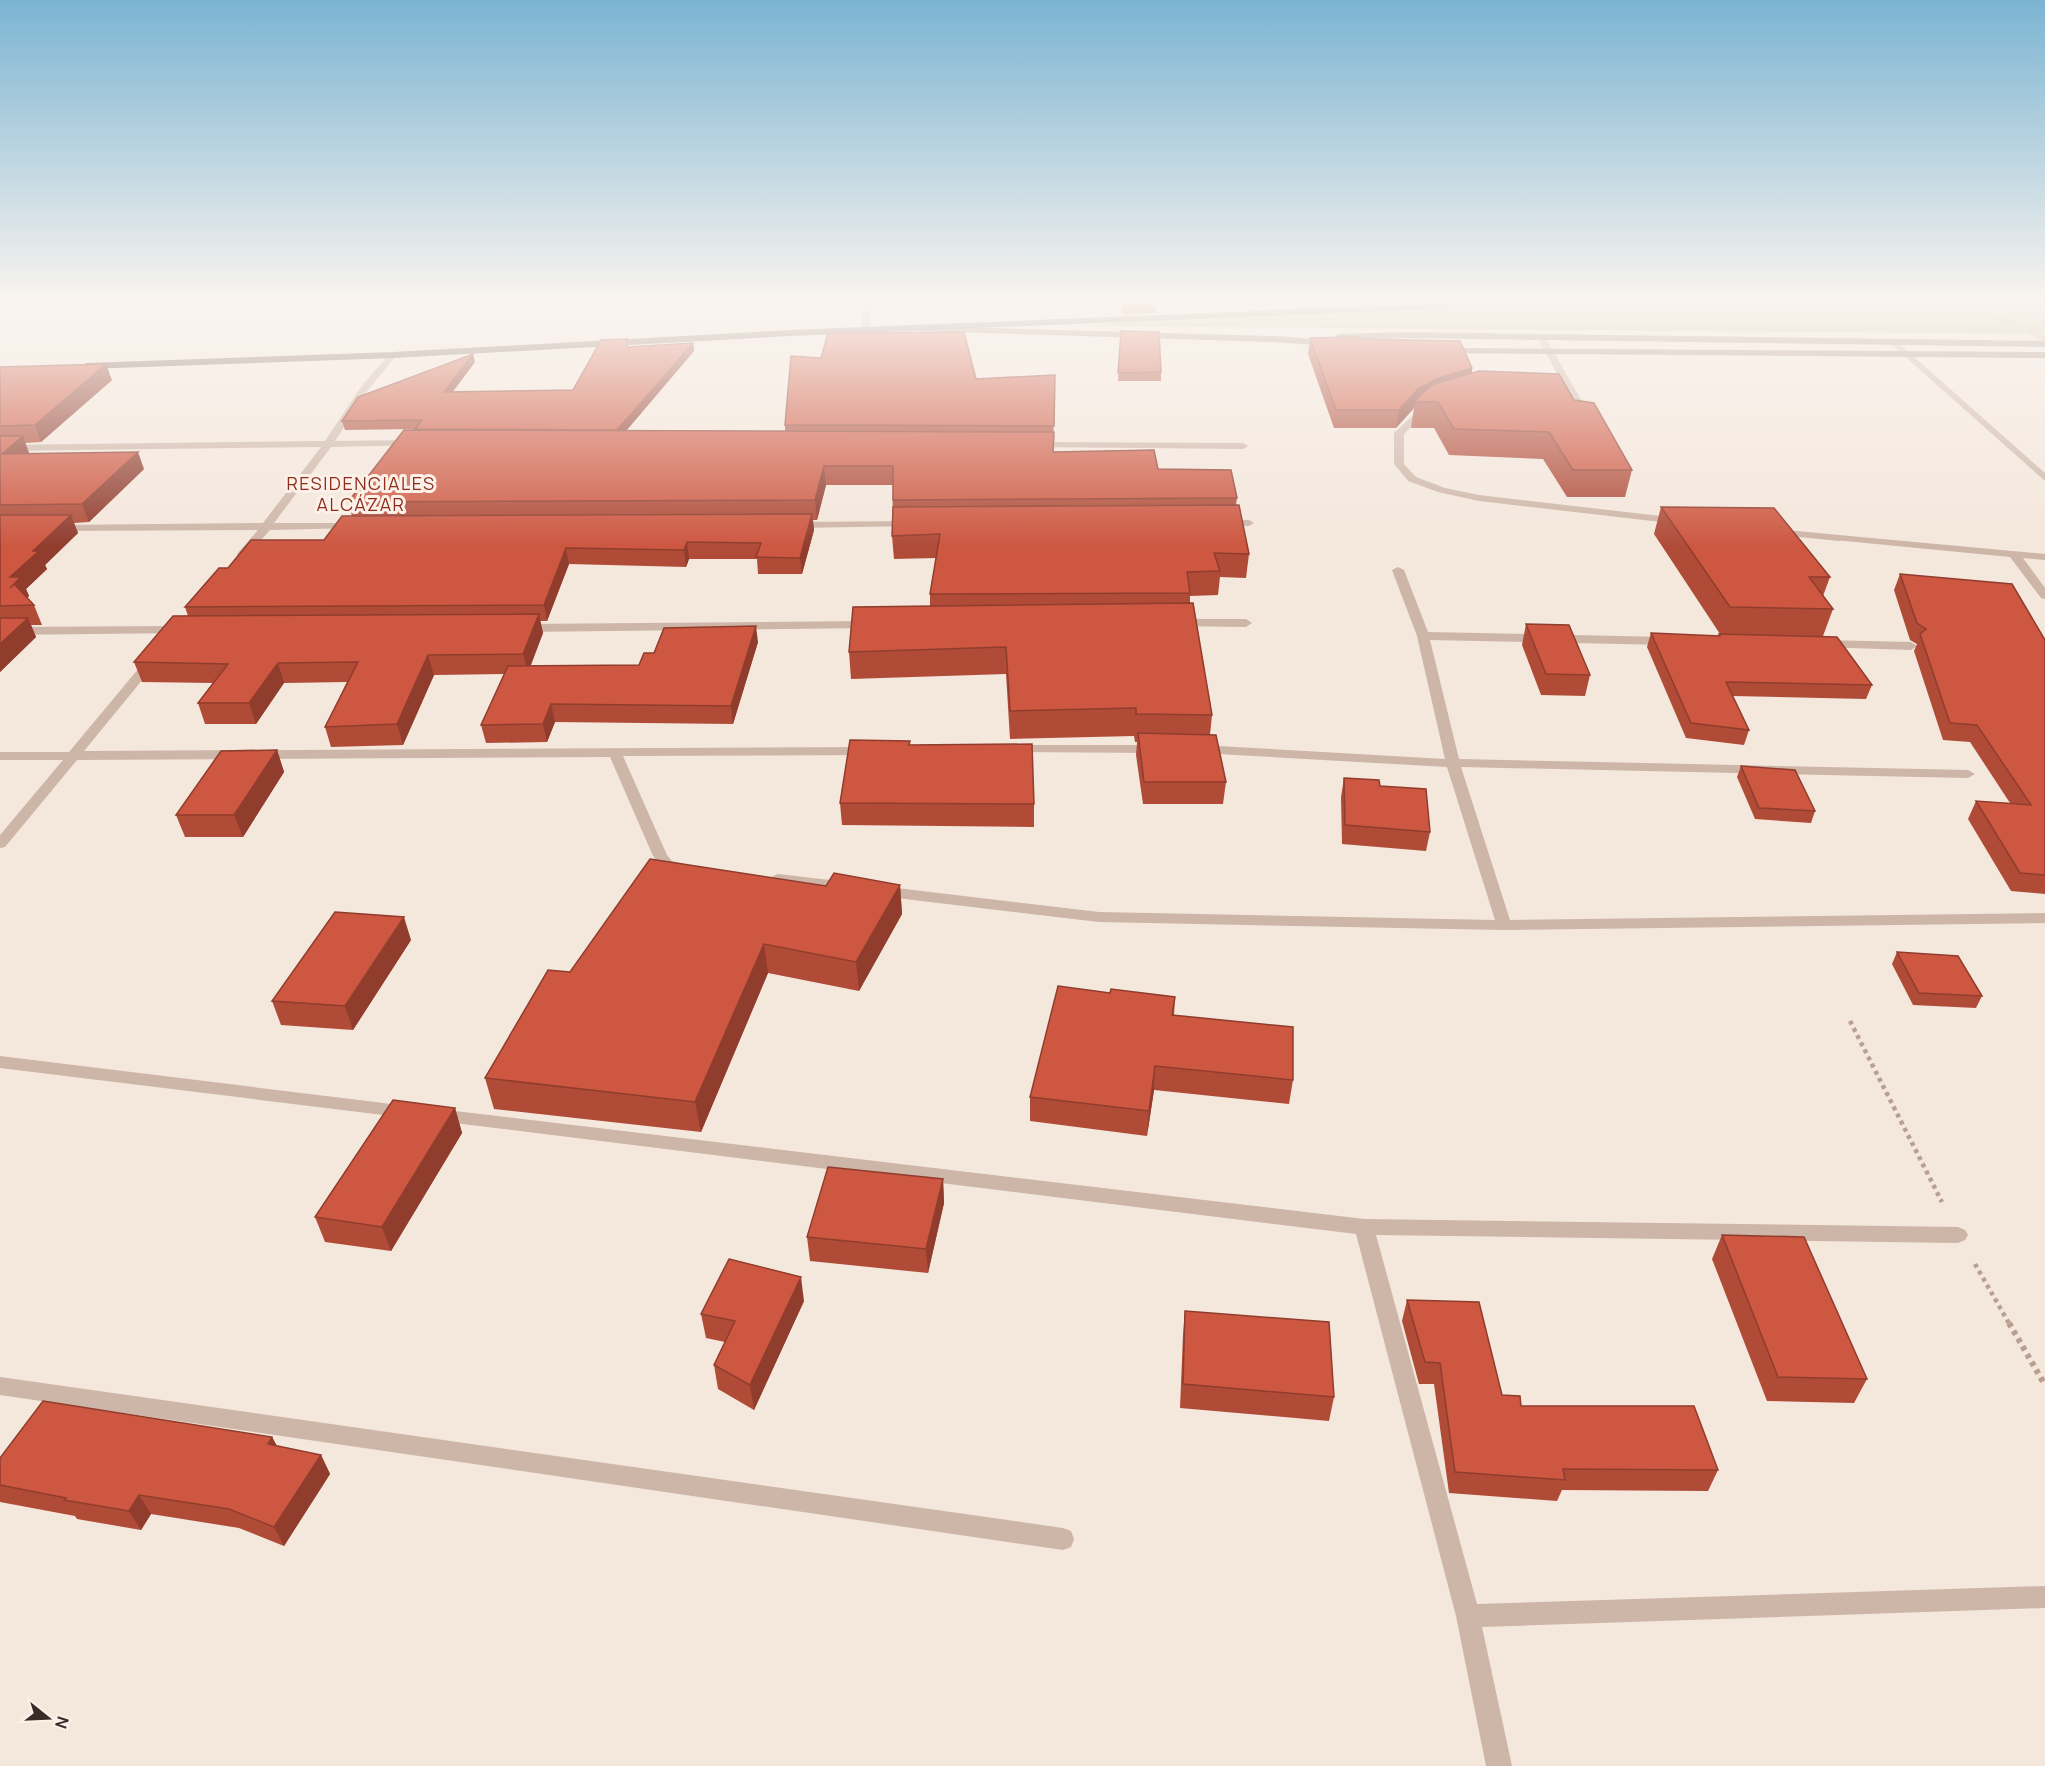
<svg xmlns="http://www.w3.org/2000/svg" width="2045" height="1766" font-family="Manrope,sans-serif">
<style>
.green{fill:#bac49b}
.lines{fill:none;stroke-linecap:round;stroke-linejoin:round}
.path-far1{stroke:#b99f91;stroke-width:4.5;stroke-dasharray:4 4;stroke-linecap:butt}
.path{stroke:#b99f91;stroke-width:6;stroke-dasharray:4.5 4.5;stroke-linecap:butt}
.lane{fill:#cdb5a7;fill-rule:evenodd}
.street{fill:#cdb5a7;fill-rule:evenodd}
.secondary{fill:#a18378;fill-rule:evenodd}
.primary{fill:#7c6158;fill-rule:evenodd}
.wall{fill:#b04b38}
.shaded-wall{fill:#903d2e}
.building{fill:#cd5741;stroke:#903d2e;stroke-width:1.5}
.labels{text-anchor:middle;stroke-width:6;stroke-linejoin:round;paint-order:stroke}
.far-neighbourhood-label{font-size:18px;letter-spacing:1.5px;fill:#8d2d1c;stroke:#fbf1e9}
</style>
<rect width="100%" height="100%" fill="#f4e7dc"/>
<path class="green" d="M1385 300H2045V334L1078 326Z"/>
<g class="lines">
<g class="path-far1">
<path d="M1850 1021 1942 1202"/>
<path d="M1975 1264 2010 1325"/>
</g>
<path class="path" d="M2009 1323 2045 1385"/>
<g class="lane">
<path d="M1541 334 1545 337 1592 419 1590 421 1582 419 1537 337Z"/>
<path d="M1426 403 1431 406 1429 408 1404 434V464L1416 477 1445 488 1479 495 1678 518 1683 521 1678 524 1479 501 1438 492 1408 481 1394 464V433Z"/>
<path d="M1776 529 1839 535 1844 538 1839 541 1772 534V530Z"/>
</g>
<g class="street">
<path d="M863 300H871L869 331 865 334 861 331Z"/>
<path d="M1953 300H1964L2045 336V342Z"/>
<path d="M1895 340 2045 473V481L1892 345 1891 343Z"/>
<path d="M390 353 397 355 368 390 335 441 414 440 417 441V445L331 447 274 523H354L359 526 358 528 270 530 247 556H239L237 554 258 530 57 531 52 528 57 525 263 523 321 447 0 451V445L325 441 361 387Z"/>
<path d="M1035 442 1243 443 1248 446 1243 449 1032 447 1030 445Z"/>
<path d="M1224 520H1249L1254 523 1249 526 1220 525V521Z"/>
<path d="M912 521 916 522V526L795 528 790 525 795 522Z"/>
<path d="M1839 535 2045 554V560L2023 558 2045 588V599L2041 598 2010 557 1835 540 1834 538Z"/>
<path d="M1398 567 1404 570 1428 632 1668 637 1674 641 1668 645 1430 640 1459 759 1968 770 1975 774 1968 778 1461 767 1510 920 2045 913V923L1504 930 1099 922 880 896 872 891 880 886 1099 912 1495 920 1447 767 1200 753 1193 749 1200 745 1445 759 1417 636 1392 570Z"/>
<path d="M1177 619H1246L1252 623 1246 627 1173 626 1171 623Z"/>
<path d="M871 621 875 622V628L523 632 517 628 523 624Z"/>
<path d="M181 626 187 630 185 633 0 635V627Z"/>
<path d="M1824 640 1911 642 1917 646 1911 650 1820 647 1818 644Z"/>
<path d="M153 655 157 656V662L84 751 867 747 874 751 867 755 623 756 667 855 672 861 688 865 690 868 683 873 662 867 653 856 610 757 77 760 5 847 0 848V835L63 760H0V752H69L149 656Z"/>
<path d="M1014 745H1155L1162 749 1155 753 1009 752 1007 749Z"/>
<path d="M778 874 847 882 855 887 847 892 773 882 771 879 773 876Z"/>
<path d="M0 1056 408 1106 414 1107 417 1112 414 1117 408 1118 0 1068Z"/>
<path d="M438 1109 1364 1219 1958 1227 1965 1230 1968 1235 1965 1240 1958 1243 1376 1235 1477 1604 2045 1586V1608L1482 1627 1512 1766H1486L1456 1616 1356 1234 438 1121 432 1120 429 1115 432 1110Z"/>
<path d="M0 1377 1063 1528 1071 1531 1074 1539 1071 1547 1063 1550 0 1395Z"/>
</g>
<g class="secondary">
<path d="M921 326 1275 336 1328 340 1332 343 1328 346 1275 342 918 331 917 329Z"/>
<path d="M1407 332 2045 341V347L1407 338 1338 340 1334 337 1338 334Z"/>
<path d="M1445 348 2045 352V358L1442 353 1441 351Z"/>
</g>
<path class="primary" d="M1527 300H1595L1591 302 790 336 393 358 86 369 82 366 86 363 393 352 790 330Z"/>
</g>
<g class="wall">
<path d="M1122 300H1157L1156 313 1122 314Z"/>
<path d="M1121 331 1161 372V381H1118Z"/>
<path d="M1310 338 1359 339 1472 368V373L1574 400 1632 470 1625 497H1567L1543 459 1449 455 1434 428H1411L1414 408 1396 428H1334L1308 354Z"/>
<path d="M693 343 694 351 626 431H785V425L976 379 1055 375 1053 452 1158 469 1237 498 1236 505 1249 554 1246 578 1220 577 1218 595 1190 596V603L1212 715 1210 735 1226 782 1223 804H1143L1136 755 1137 742H1135L1134 736 1010 739 1006 674 851 679 849 652 930 606V594L936 558 894 559 892 536 893 485H826L817 520H813L814 530 802 574H758L757 559H689L686 567 569 564 547 621H540L543 633 530 666 639 665 654 653 758 642 733 724 555 722 547 742 486 743 481 725 505 674 434 675 403 745 331 747 325 727 347 682 284 683 256 724H205L198 703 213 683 142 682 134 662 188 616 185 607 228 568 324 540 352 516 348 502 415 430V429L345 430 342 421 475 362 452 392 573 390 629 347Z"/>
<path d="M0 367 112 380 41 442 25 443 29 453 144 469 89 522 74 523 78 533 45 565 47 569 26 589 29 596 27 598 34 605 42 625H31L36 637 0 672Z"/>
<path d="M1661 507 1830 577 1823 596 1833 609 1823 636 1872 685 1866 699 1733 696 1749 730 1744 745 1686 738 1647 647 1651 633 1718 636 1719 634H1720L1654 534Z"/>
<path d="M1900 574 2045 640V894L2011 891 1968 819 1976 801 2010 803 1970 742 1943 740 1914 651 1917 644 1910 640 1894 590Z"/>
<path d="M1526 624 1590 675 1585 696 1541 695 1522 645Z"/>
<path d="M910 741V745L1034 804V827L842 825 840 803Z"/>
<path d="M277 750 284 772 243 837H185L176 815Z"/>
<path d="M1741 766 1815 811 1811 823 1755 819 1737 777Z"/>
<path d="M1344 778 1380 786 1430 832 1426 851 1342 844 1341 797Z"/>
<path d="M900 885 902 914 859 991 768 973 701 1132 494 1109 485 1078 570 972 826 886Z"/>
<path d="M411 940 353 1030 281 1025 272 1001Z"/>
<path d="M1897 952 1982 996 1976 1008 1913 1005 1892 964Z"/>
<path d="M1110 993 1175 997 1174 1016 1293 1080 1289 1104 1154 1090 1147 1136 1030 1121V1097Z"/>
<path d="M455 1108 462 1133 391 1251 325 1242 315 1217Z"/>
<path d="M943 1179 944 1203 928 1273 810 1261 807 1237Z"/>
<path d="M1722 1235 1867 1379 1854 1403 1767 1401 1712 1259Z"/>
<path d="M1407 1300 1502 1395 1521 1406 1718 1470 1708 1491 1562 1490 1557 1501 1449 1493 1434 1384H1419L1402 1321Z"/>
<path d="M804 1301 754 1410 718 1389 714 1365 725 1342 706 1338 701 1314Z"/>
<path d="M1185 1311 1334 1397 1329 1421 1180 1408 1183 1335Z"/>
<path d="M272 1437 277 1446 321 1455 330 1474 284 1546 239 1528 151 1514 141 1530 77 1519 75 1516 0 1502V1458Z"/>
</g>
<g class="shaded-wall">
<path d="M693 343 694 351 619 439 617 430Z"/>
<path d="M473 354 475 362 446 401 444 392Z"/>
<path d="M106 364 112 380 41 442 35 425Z"/>
<path d="M1472 368 1469 385 1415 402 1414 408 1396 428 1399 410 1418 389 1436 379Z"/>
<path d="M23 436 29 453 9 471 2 454Z"/>
<path d="M138 452 144 469 89 522 82 504Z"/>
<path d="M824 466 826 485 817 520 815 500Z"/>
<path d="M812 514 814 530 802 574 800 558Z"/>
<path d="M71 515 78 533 45 565 47 569 26 589 29 596 20 605 10 577 33 551Z"/>
<path d="M687 542 689 559 686 567 684 550Z"/>
<path d="M566 548 569 564 547 621 544 605Z"/>
<path d="M539 614 543 633 528 673 523 654Z"/>
<path d="M28 618 36 637 0 672V644Z"/>
<path d="M756 626 758 642 733 724 731 706Z"/>
<path d="M428 655 434 675 403 745 397 724Z"/>
<path d="M278 663 284 683 256 724 249 703Z"/>
<path d="M551 704 555 722 547 742 543 724Z"/>
<path d="M277 750 284 772 243 837 234 815Z"/>
<path d="M900 885 902 914 859 991 856 962Z"/>
<path d="M404 917 411 940 353 1030 345 1006Z"/>
<path d="M764 944 768 973 701 1132 695 1102Z"/>
<path d="M1155 1066 1154 1090 1147 1136 1149 1111Z"/>
<path d="M455 1108 462 1133 391 1251 382 1227Z"/>
<path d="M943 1179 944 1203 928 1273 926 1249Z"/>
<path d="M801 1277 804 1301 754 1410 750 1385Z"/>
<path d="M272 1437 282 1456 268 1444Z"/>
<path d="M321 1455 330 1474 284 1546 274 1527Z"/>
<path d="M139 1495 151 1514 141 1530 129 1511Z"/>
</g>
<g class="building">
<path d="M1121 331 1159 332 1161 372 1118 373Z"/>
<path d="M964 332 976 379 1055 375 1054 426 785 425 791 356 821 358 828 333Z"/>
<path d="M1358 337 1359 339 1460 341 1472 368 1436 379 1418 389 1399 410H1336L1310 338Z"/>
<path d="M627 339V347L693 343 617 430 415 429 422 420 342 421 358 397 473 354 444 392 573 390 601 340Z"/>
<path d="M106 364 35 425 0 426V367Z"/>
<path d="M1479 371 1559 374 1574 400 1594 403 1632 470H1573L1549 432 1454 429 1438 402H1415L1419 396 1434 384Z"/>
<path d="M404 430 1054 432 1053 452 1154 450 1158 469 1231 470 1237 498 893 500V466H824L815 500 348 502Z"/>
<path d="M0 436H23L2 454 138 452 82 504 0 505Z"/>
<path d="M1239 505 1249 554 1214 553 1220 571 1187 572 1190 593 930 594 940 534 892 536 893 507Z"/>
<path d="M1661 507 1774 508 1830 577H1809L1833 609 1730 607Z"/>
<path d="M812 514 800 558 756 557 761 543 687 542 684 550 566 548 544 605 185 607 219 568H228L251 540H324L342 516Z"/>
<path d="M0 515H71L33 551H39L10 577H21L10 588 14 584 34 605 0 606Z"/>
<path d="M1900 574 2012 584 2045 640V875L2020 873 1976 801 2031 805 1977 725 1950 723 1920 634 1926 629 1917 623Z"/>
<path d="M1193 603 1212 715 1136 714V708L1010 711 1006 647 849 652 853 607Z"/>
<path d="M539 614 523 654 428 655 397 724 325 727 358 662 278 663 249 703H198L228 664 134 662 173 616Z"/>
<path d="M0 618H28L0 644Z"/>
<path d="M1526 624 1569 625 1590 675 1546 674Z"/>
<path d="M756 626 731 706 551 704 543 724 481 725 508 666 639 665 644 653H654L664 628Z"/>
<path d="M1651 633 1720 636 1719 634 1837 637 1872 685 1726 682 1749 730 1691 723Z"/>
<path d="M1138 733 1216 735 1226 782H1144Z"/>
<path d="M850 740 910 741 909 745 1032 744 1034 804 840 803Z"/>
<path d="M277 750 234 815H176L221 751Z"/>
<path d="M1741 766 1795 770 1815 811 1759 808Z"/>
<path d="M1344 778 1379 780 1380 786 1426 789 1430 832 1345 825Z"/>
<path d="M650 859 826 886 834 873 900 885 856 962 764 944 695 1102 485 1078 548 970 570 972Z"/>
<path d="M335 912 404 917 345 1006 272 1001Z"/>
<path d="M1897 952 1958 956 1982 996 1919 993Z"/>
<path d="M1058 986 1110 993 1111 989 1175 997 1172 1015 1293 1027V1080L1155 1066 1149 1111 1030 1097Z"/>
<path d="M393 1100 455 1108 382 1227 315 1217Z"/>
<path d="M828 1167 943 1179 926 1249 807 1237Z"/>
<path d="M1722 1235 1804 1237 1867 1379 1778 1377Z"/>
<path d="M729 1259 801 1277 750 1385 714 1365 735 1321 701 1314Z"/>
<path d="M1407 1300 1479 1302 1502 1395 1520 1396 1521 1406H1694L1718 1470 1563 1469 1565 1480 1455 1472 1440 1363 1425 1362Z"/>
<path d="M1185 1311 1329 1322 1334 1397 1183 1384Z"/>
<path d="M43 1401 272 1437 268 1444 321 1455 274 1527 229 1509 139 1495 129 1511 64 1500 66 1498 0 1485V1458Z"/>
</g>
<linearGradient id="sky" x2="0" y2="1"><stop stop-color="#7bb4d2"/><stop offset="0.55" stop-color="#faf4ef"/><stop offset="1" stop-color="#faf4ef" stop-opacity="0"/></linearGradient>
<rect width="2045" height="547" fill="url(#sky)"/>
<g class="labels">
<g class="far-neighbourhood-label">
<text x="361" y="490">RESIDENCIALES<tspan x="361" dy="21">ALCÁZAR</tspan></text>
</g>
</g>
<g transform="translate(48 1718) rotate(108)" stroke="#fbf1e9" stroke-width="4.5" paint-order="stroke">
<path d="M0-4.5L10 22L0 15L-10 22Z" fill="#392c28"/>
<text y="-9" font-size="16" font-weight="bold" text-anchor="middle" fill="#392c28">N</text>
</g>
</svg>
